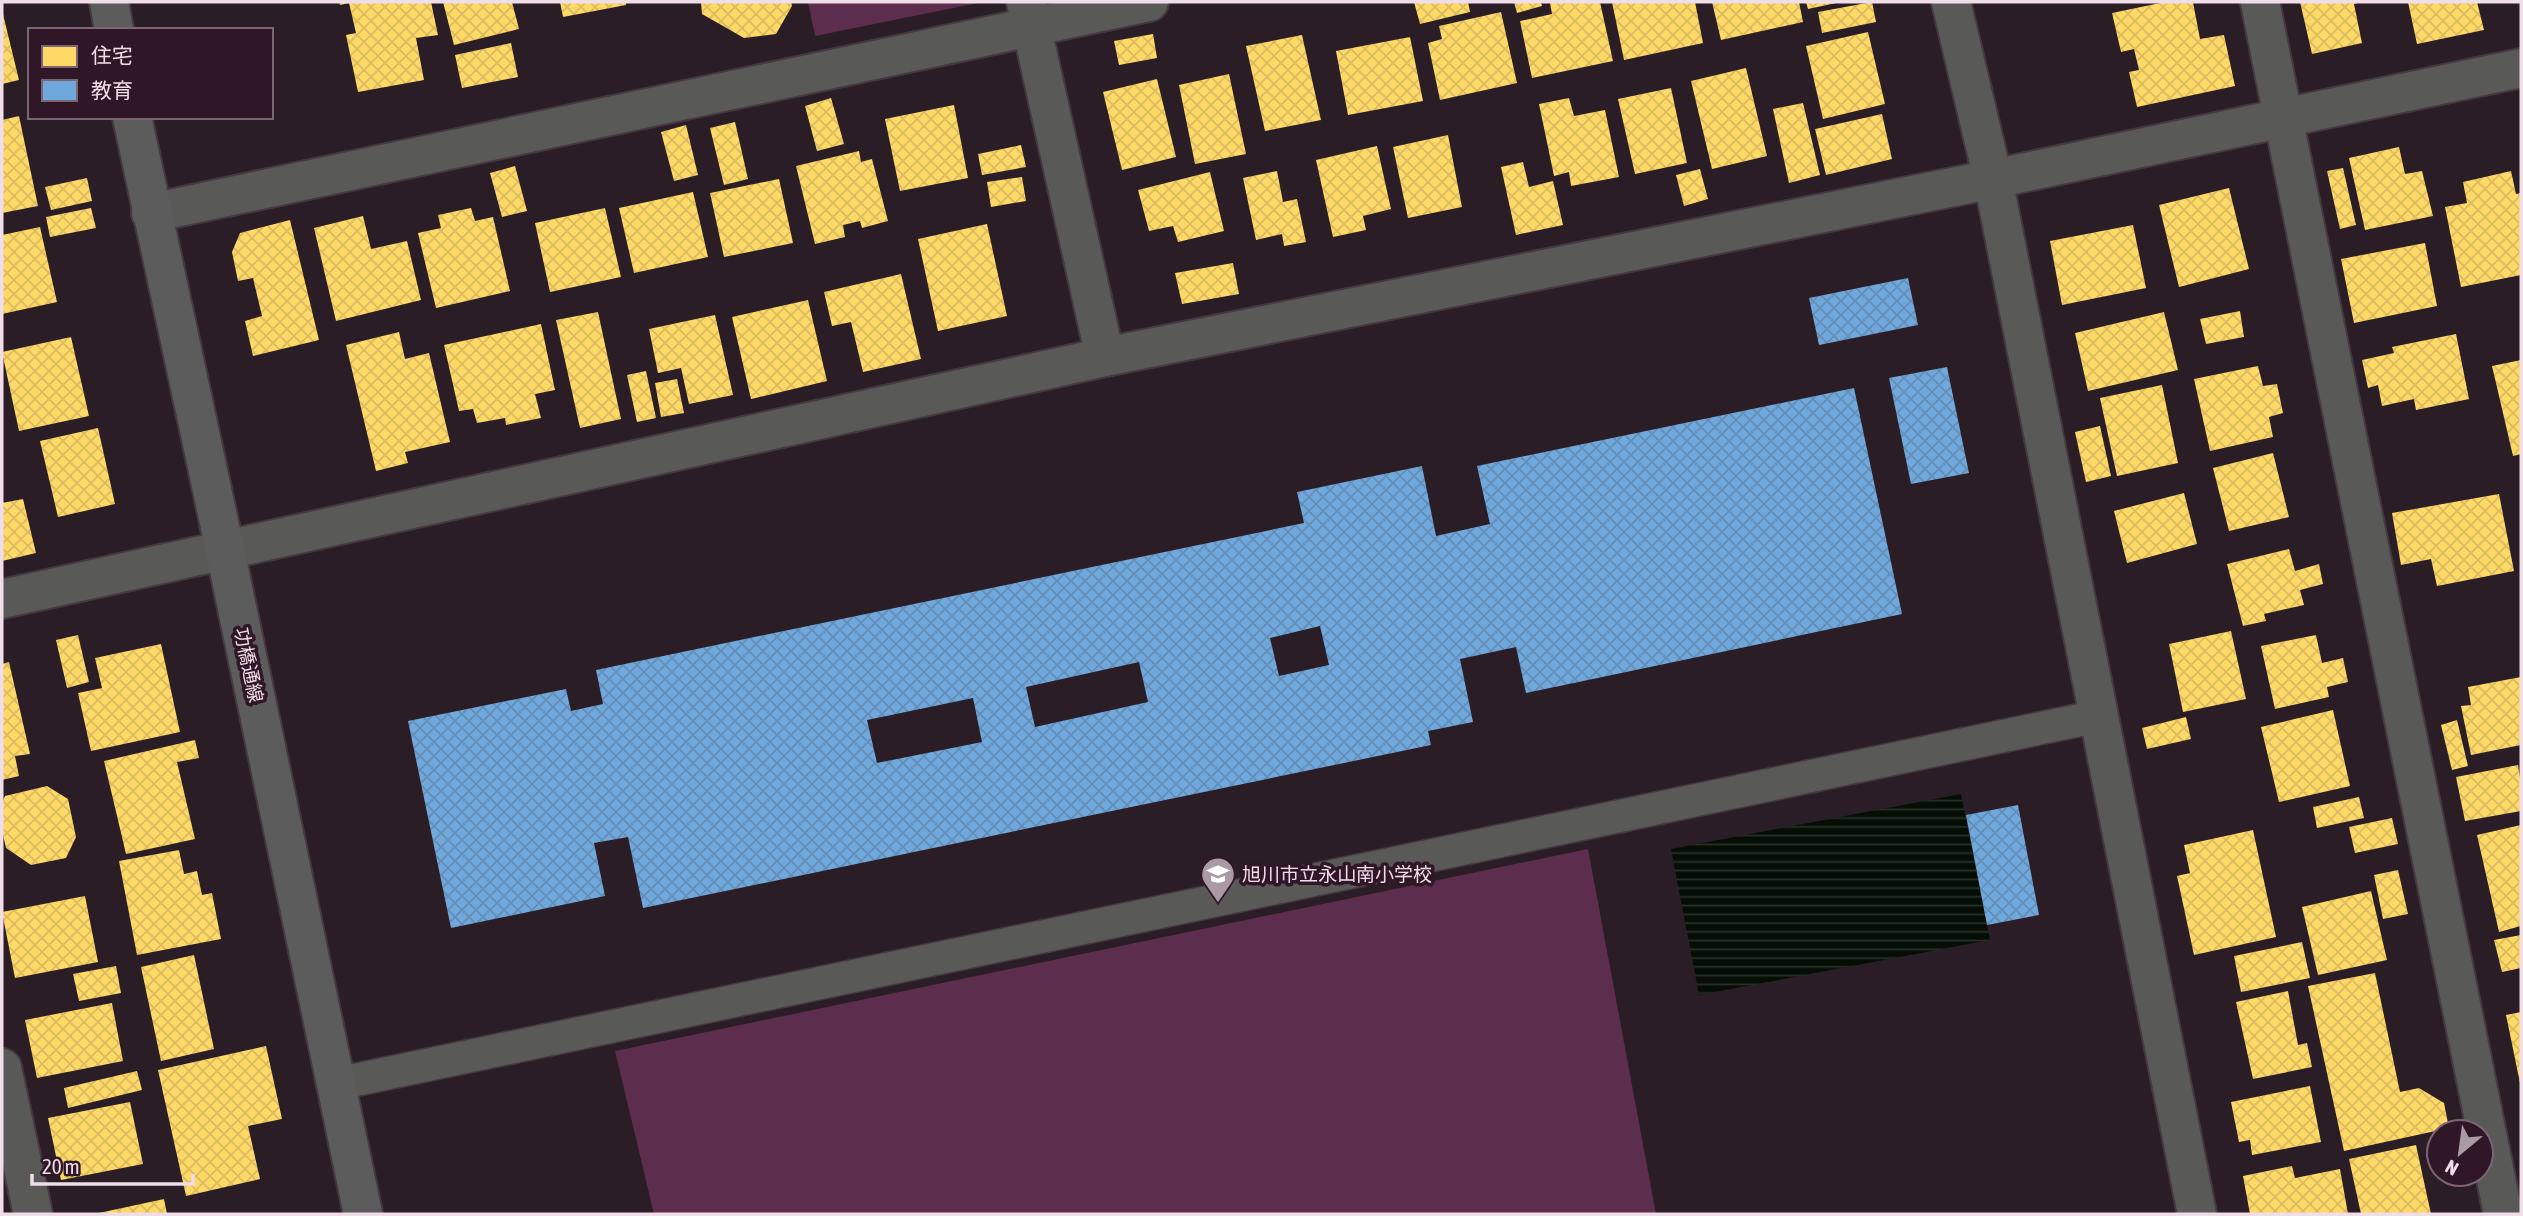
<svg xmlns="http://www.w3.org/2000/svg" width="2523" height="1216" font-family="'Asap Condensed','Noto Sans JP',sans-serif">
<style>
.green{fill:#5c2d4c}
.water{fill:url(#water-rules)}
.homes{fill:url(#homes-cross-hatch)}
.schools{fill:url(#schools-cross-hatch);fill-rule:evenodd}
.lines{fill:none;stroke-linecap:round;stroke-linejoin:round}
.lane-casing{stroke:#453940;stroke-width:35}
.street-casing{stroke:#453940;stroke-width:42}
.secondary-casing{stroke:#453940;stroke-width:42}
.lane{stroke:#595a58;stroke-width:32}
.street{stroke:#595a58;stroke-width:38}
.secondary{stroke:#5d5c5c;stroke-width:38}
.labels{text-anchor:middle;stroke-width:7;stroke-linejoin:round;paint-order:stroke}
.street-label{font-size:19px;fill:#efdde8;stroke:#301727}
.poi-label{font-size:19px;fill:#efdde8;stroke:#301727;text-anchor:start}
</style>
<defs>
<pattern id="water-rules" width="6" height="5" patternUnits="userSpaceOnUse" patternTransform="scale(1.75)"><rect width="6" height="5" fill="#040e05"/><path d="M0 2.5h6" fill="none" stroke="#293129"/></pattern>
<pattern id="homes-cross-hatch" width="8" height="8" patternUnits="userSpaceOnUse" patternTransform="scale(1.75)"><rect width="8" height="8" fill="#ffd966"/><path d="M0 0l8 8M0 8l8-8" fill="none" stroke="#dabb60"/></pattern>
<pattern id="schools-cross-hatch" width="8" height="8" patternUnits="userSpaceOnUse" patternTransform="scale(1.75)"><rect width="8" height="8" fill="#6fa8dc"/><path d="M0 0l8 8M0 8l8-8" fill="none" stroke="#658eb6"/></pattern>
</defs>
<rect width="100%" height="100%" fill="#2a1d26"/>
<g class="green">
<path d="M808 2H983L815 36Z"/>
<path d="M1588 849 1656 1214H654L615 1051Z"/>
</g>
<path class="water" d="M1961 794 1990 940 1699 995 1671 849Z"/>
<g class="homes">
<path d="M339 2H431L438 35 416 38 424 80 358 92 346 35 356 33 349 3 340 5Z"/>
<path d="M443 2H512L519 29 454 45Z"/>
<path d="M560 2H626V5L563 17Z"/>
<path d="M701 2H791L792 6 776 34 744 38 702 14Z"/>
<path d="M1414 2H1468L1470 12 1420 24Z"/>
<path d="M1514 2H1541L1542 6 1517 13Z"/>
<path d="M1558 2H1600L1613 61 1532 78 1520 21 1552 14 1550 3Z"/>
<path d="M1612 2H1695L1703 43 1624 60Z"/>
<path d="M1712 2H1799L1803 22 1721 40Z"/>
<path d="M1806 2H1836V3L1808 9Z"/>
<path d="M1872 2 1876 22 1822 33 1818 12Z"/>
<path d="M2165 2H2193L2200 39 2224 35 2235 86 2137 107 2129 72 2139 70 2134 49 2121 52 2112 13Z"/>
<path d="M2300 2H2361L2354 4 2362 43 2312 54Z"/>
<path d="M2408 2H2477L2484 30 2417 44Z"/>
<path d="M2 10 19 80 2 84Z"/>
<path d="M1501 12 1517 83 1440 100 1428 43 1442 39 1439 26Z"/>
<path d="M1868 32 1885 104 1823 119 1806 46Z"/>
<path d="M1153 34 1157 58 1119 65 1114 41Z"/>
<path d="M1302 35 1321 120 1265 131 1246 46Z"/>
<path d="M1410 37 1423 101 1348 115 1336 51Z"/>
<path d="M511 43 518 77 462 88 455 55Z"/>
<path d="M1746 68 1767 156 1712 169 1691 81Z"/>
<path d="M1229 74 1246 154 1195 164 1179 85Z"/>
<path d="M1157 79 1176 157 1122 170 1103 92Z"/>
<path d="M1671 88 1687 163 1635 174 1618 99Z"/>
<path d="M831 98 844 144 817 151 805 106Z"/>
<path d="M1569 98 1574 116 1605 110 1619 177 1571 186 1569 172 1554 176 1539 104Z"/>
<path d="M1803 103 1820 175 1789 183 1773 109Z"/>
<path d="M954 105 968 178 900 191 885 119Z"/>
<path d="M1882 114 1892 159 1826 175 1815 129Z"/>
<path d="M19 116 38 206 2 213V120Z"/>
<path d="M735 122 748 179 724 185 710 128Z"/>
<path d="M686 125 698 175 674 181 661 132Z"/>
<path d="M1448 135 1462 207 1408 218 1393 147Z"/>
<path d="M1021 145 1026 167 982 175 978 154Z"/>
<path d="M1377 146 1391 209 1363 216 1366 230 1333 237 1316 160Z"/>
<path d="M2399 147 2405 174 2422 171 2433 216 2365 230 2349 158Z"/>
<path d="M859 151 861 162 872 159 888 221 862 228 860 221 843 225 845 237 815 244 796 166Z"/>
<path d="M1523 162 1529 187 1553 181 1563 225 1516 235 1501 167Z"/>
<path d="M515 166 527 211 502 217 490 173Z"/>
<path d="M2343 168 2356 225 2340 229 2327 171Z"/>
<path d="M1700 169 1708 199 1684 206 1676 175Z"/>
<path d="M1277 171 1283 202 1297 199 1306 242 1284 246 1282 234 1256 240 1243 178Z"/>
<path d="M2511 171 2516 194 2521 193V275L2461 287 2445 207 2467 203 2463 182Z"/>
<path d="M1210 172 1224 231 1178 242 1173 226 1149 231 1138 190Z"/>
<path d="M1022 177 1026 201 991 207 987 182Z"/>
<path d="M87 178 92 201 51 210 45 187Z"/>
<path d="M779 179 793 243 724 257 710 193Z"/>
<path d="M2229 188 2249 269 2179 287 2159 205Z"/>
<path d="M693 192 708 257 634 273 619 208Z"/>
<path d="M91 208 96 228 50 237 46 217Z"/>
<path d="M471 208 475 221 493 217 510 291 436 308 418 233 441 228 438 215Z"/>
<path d="M605 208 621 277 550 292 535 223Z"/>
<path d="M363 216 371 249 407 241 421 300 336 321 314 228Z"/>
<path d="M290 220 319 340 253 356 245 321 262 316 253 278 238 281 232 252 240 233Z"/>
<path d="M987 224 1007 316 938 331 918 239Z"/>
<path d="M2133 225 2146 288 2062 305 2050 241Z"/>
<path d="M40 227 57 302 2 314V235Z"/>
<path d="M2425 243 2437 306 2354 323 2341 259Z"/>
<path d="M1233 263 1239 294 1182 304 1175 273Z"/>
<path d="M901 274 921 359 863 372 851 322 832 326 824 292Z"/>
<path d="M808 300 827 381 751 399 732 317Z"/>
<path d="M2240 311 2244 337 2206 344 2200 319Z"/>
<path d="M598 312 621 419 580 428 556 320Z"/>
<path d="M2164 312 2178 370 2088 391 2075 333Z"/>
<path d="M715 315 733 395 689 404 681 368 658 373 649 329Z"/>
<path d="M541 324 555 390 535 394 541 418 506 425 505 418 477 423 473 409 459 411 444 345Z"/>
<path d="M399 332 405 359 429 353 450 442 405 452 408 463 376 471 346 345Z"/>
<path d="M2456 334 2469 399 2416 410 2414 399 2382 406 2378 385 2368 388 2362 360 2394 353 2392 347Z"/>
<path d="M71 337 89 416 19 431 2 352Z"/>
<path d="M2521 360V454L2513 456 2492 366Z"/>
<path d="M2258 366 2263 386 2277 384 2283 413 2269 417 2273 437 2210 451 2194 379Z"/>
<path d="M646 371 656 418 637 422 627 375Z"/>
<path d="M677 379 684 413 661 417 655 383Z"/>
<path d="M2162 385 2178 463 2117 476 2100 398Z"/>
<path d="M2100 426 2111 476 2086 482 2075 432Z"/>
<path d="M98 428 115 504 58 517 40 441Z"/>
<path d="M2273 453 2289 517 2229 531 2213 468Z"/>
<path d="M2184 493 2197 544 2127 563 2114 511Z"/>
<path d="M2499 494 2514 571 2437 586 2431 559 2401 565 2392 513Z"/>
<path d="M23 499 36 553 2 561V503Z"/>
<path d="M2289 549 2295 571 2319 564 2323 584 2300 590 2304 605 2264 614 2266 621 2243 626 2227 564Z"/>
<path d="M2231 631 2246 699 2183 712 2169 644Z"/>
<path d="M78 635 89 682 67 688 56 640Z"/>
<path d="M2316 635 2322 663 2343 658 2348 682 2327 687 2329 697 2275 709 2261 646Z"/>
<path d="M161 644 180 732 91 751 78 693 102 688 95 658Z"/>
<path d="M9 662 30 754 15 756 19 776 2 780V664Z"/>
<path d="M2521 677V745L2471 755 2461 706 2471 705 2468 687Z"/>
<path d="M2333 710 2350 786 2279 802 2261 727Z"/>
<path d="M2186 717 2191 739 2147 749 2142 728Z"/>
<path d="M2457 720 2468 766 2452 770 2441 725Z"/>
<path d="M195 740 199 758 177 762 195 839 126 854 104 761Z"/>
<path d="M2518 765 2521 784V811L2465 821 2456 777Z"/>
<path d="M47 786 68 799 76 837 66 858 31 865 6 848 2 830V803L5 796Z"/>
<path d="M2359 797 2364 818 2317 828 2313 807Z"/>
<path d="M2392 818 2398 844 2355 853 2349 827Z"/>
<path d="M2521 825V926L2499 932 2477 835Z"/>
<path d="M2253 830 2276 937 2194 955 2177 876 2190 873 2184 845Z"/>
<path d="M179 850 184 874 197 871 202 895 212 893 221 939 137 955 119 861Z"/>
<path d="M2398 870 2408 914 2383 919 2374 875Z"/>
<path d="M2371 891 2387 960 2318 975 2302 907Z"/>
<path d="M85 896 98 962 15 978 2 912Z"/>
<path d="M2521 935V968L2502 972 2494 940Z"/>
<path d="M2302 942 2310 978 2241 992 2234 956Z"/>
<path d="M194 955 214 1049 161 1061 141 967Z"/>
<path d="M116 966 121 993 79 1001 73 974Z"/>
<path d="M2375 973 2400 1092 2419 1088 2444 1103 2449 1128 2344 1151 2308 986Z"/>
<path d="M2288 991 2298 1045 2307 1043 2312 1067 2253 1079 2236 1002Z"/>
<path d="M112 1003 123 1061 37 1078 25 1020Z"/>
<path d="M2521 1012V1083H2520L2506 1015Z"/>
<path d="M266 1046 282 1119 248 1126 260 1179 186 1196 158 1070Z"/>
<path d="M137 1071 142 1090 68 1108 64 1088Z"/>
<path d="M2310 1086 2321 1142 2252 1155 2250 1140 2239 1142 2231 1102Z"/>
<path d="M130 1102 143 1164 61 1180 48 1118Z"/>
<path d="M2416 1145 2431 1214H2361L2349 1159Z"/>
<path d="M2292 1166 2295 1178 2340 1169 2348 1214H2250L2243 1176Z"/>
<path d="M164 1199 167 1214H99V1213Z"/>
</g>
<g class="schools">
<path d="M1908 278 1918 325 1819 345 1809 298Z"/>
<path d="M1947 367 1969 473 1911 484 1889 378Z"/>
<path d="M1854 388 1902 614 1526 693 1516 647 1460 659 1473 722 1428 731 1431 745 643 908 628 837 594 843 605 896 451 928 408 721 566 689 571 711 603 704 596 670 1304 523 1297 492 1422 466 1436 536 1490 524 1477 466ZM1320 626 1329 665 1279 676 1270 638ZM1139 662 1148 702 1035 727 1026 687ZM973 698 982 742 877 763 867 720Z"/>
<path d="M2018 805 2039 915 1987 925 1966 815Z"/>
</g>
<g class="lines">
<g class="lane-casing">
<path id="lane" d="M336 1084 2099 716"/>
</g>
<g class="street-casing">
<g id="street">
<path d="M1026 2 1105 357"/>
<path d="M1951 2 1993 179 2197 1214"/>
<path d="M2260 2 2503 1214"/>
<path d="M151 213 1149 2"/>
<path d="M2 599 1105 357 1993 179 2521 68"/>
<path d="M2 1068 33 1214"/>
</g>
</g>
<g class="secondary-casing">
<g id="secondary">
<path d="M109 2 114 30"/>
<path d="M132 117 225 550 363 1214"/>
</g>
</g>
<use href="#lane" class="lane"/>
<use href="#street" class="street"/>
<use href="#secondary" class="secondary"/>
</g>
<defs>
<g id="school-pin" transform="scale(1.75)"><path d="M0 17L-7.5 6A9.5 9.5 0 1 1 7.5 6Z" fill="#aa9aa4" stroke="#301727"/><path d="M0-5L7-2L0 1L-7-2ZM-4 1L0 2.5L4 1V4Q0 6-4 4Z" fill="#fff"/></g>
</defs>
<g fill-rule="evenodd">
<use href="#school-pin" x="1218" y="874"/>
</g>
<g class="labels">
<g class="street-label">
<text transform="translate(249 665) rotate(78)" y="7">功橋通線</text>
</g>
<g class="poi-label">
<text x="1242" y="881">旭川市立永山南小学校</text>
</g>
</g>
<rect width="2523" height="1216" fill="none" stroke="#efdde8" stroke-width="7"/>
<rect x="28" y="28" width="245" height="91" fill="#301727" stroke="#7c6674" stroke-width="2"/>
<rect x="42" y="46" width="35" height="21" fill="#ffd966" stroke="#7c6674" stroke-width="2"/>
<text x="91" y="63" font-size="21" fill="#efdde8">住宅</text>
<rect x="42" y="80" width="35" height="21" fill="#6fa8dc" stroke="#7c6674" stroke-width="2"/>
<text x="91" y="98" font-size="21" fill="#efdde8">教育</text>
<g transform="translate(2460 1153) rotate(209)"><circle r="33" fill="#301727" stroke="#7c6674" stroke-width="2"/>
<path d="M0-5L12 26L0 18L-12 26Z" fill="#aa9aa4"/>
<text y="-10" font-size="19" font-weight="bold" text-anchor="middle" fill="#efdde8">N</text>
</g>
<path d="M32 1174v10h161v-10" fill="none" stroke="#efdde8" stroke-width="3.5"/>
<text x="42" y="1174" font-size="21" fill="#efdde8" stroke="#301727" stroke-width="5" paint-order="stroke">20 m</text>
</svg>
